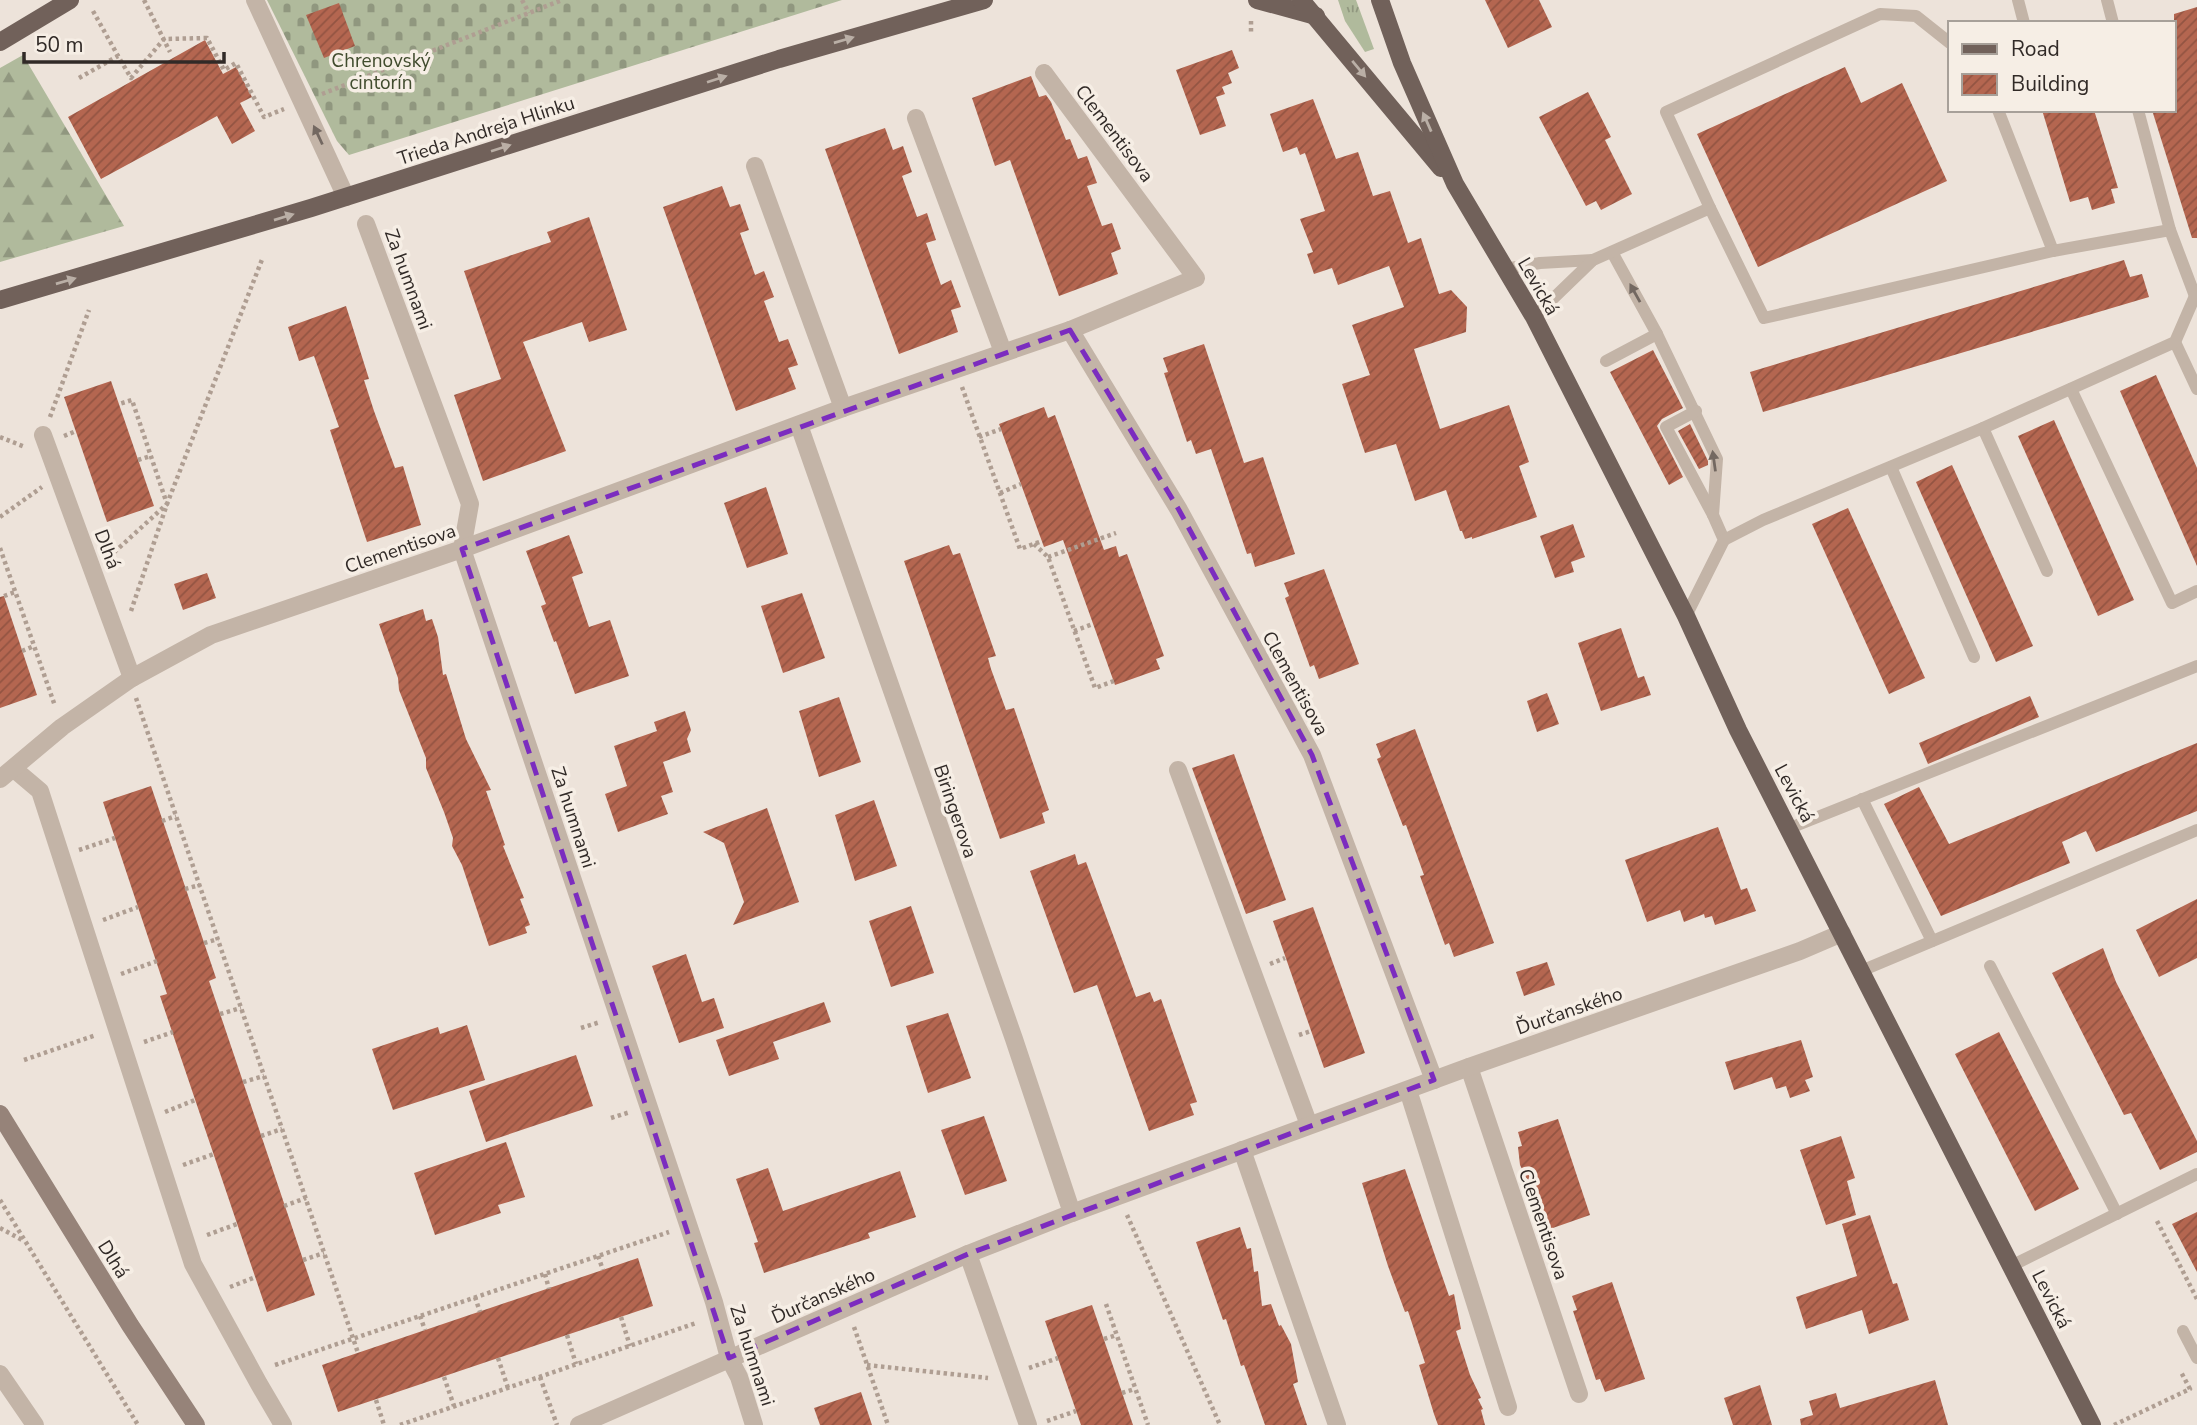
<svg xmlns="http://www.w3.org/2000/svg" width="2197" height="1425" font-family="'Nunito Sans',sans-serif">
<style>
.grass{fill:url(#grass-tufts)}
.forest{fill:url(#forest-firs)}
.cemetery{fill:url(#cemetery-stones)}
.building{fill:url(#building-hatch)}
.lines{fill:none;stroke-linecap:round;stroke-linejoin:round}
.path{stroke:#af9e92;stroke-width:4.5;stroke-dasharray:3.5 3.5;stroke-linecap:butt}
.lane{stroke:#c3b4a7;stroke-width:12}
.street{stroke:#c3b4a7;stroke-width:18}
.secondary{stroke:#968379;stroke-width:18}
.primary{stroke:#71615a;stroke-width:18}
.oneway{fill:#baafa6}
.oneway2{fill:#736861}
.marked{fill:none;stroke:#7b2cbf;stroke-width:5;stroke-dasharray:14 9;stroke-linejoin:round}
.labels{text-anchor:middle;stroke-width:7;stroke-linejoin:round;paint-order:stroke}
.park-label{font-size:19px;fill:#414c2e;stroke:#f6eee5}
.street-label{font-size:19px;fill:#312a27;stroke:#f6eee5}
</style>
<defs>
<pattern id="grass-tufts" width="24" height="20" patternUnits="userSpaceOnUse" patternTransform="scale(1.75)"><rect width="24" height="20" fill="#b0ba9c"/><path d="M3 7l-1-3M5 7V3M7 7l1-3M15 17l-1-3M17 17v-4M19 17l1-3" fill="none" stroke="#90977f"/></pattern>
<pattern id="forest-firs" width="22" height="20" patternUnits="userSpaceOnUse" patternTransform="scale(1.75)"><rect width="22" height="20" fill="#b0ba9c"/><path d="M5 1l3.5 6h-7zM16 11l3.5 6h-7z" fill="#90977f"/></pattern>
<pattern id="cemetery-stones" width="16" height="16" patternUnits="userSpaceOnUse" patternTransform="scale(1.75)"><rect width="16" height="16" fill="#b0ba9c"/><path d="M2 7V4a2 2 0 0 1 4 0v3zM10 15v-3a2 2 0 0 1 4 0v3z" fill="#90977f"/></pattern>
<pattern id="building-hatch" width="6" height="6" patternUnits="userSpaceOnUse" patternTransform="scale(1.75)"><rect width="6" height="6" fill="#b46650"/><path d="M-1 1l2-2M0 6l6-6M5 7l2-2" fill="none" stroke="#935442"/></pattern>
</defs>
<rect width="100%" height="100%" fill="#ede3da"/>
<path class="grass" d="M1338 0H1356L1374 49 1365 52 1345 21Z"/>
<path class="forest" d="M23 55 124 226 0 262V68Z"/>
<path class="cemetery" d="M267 0H842L349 155 337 141Z"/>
<g class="building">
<path d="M1485 0H1539L1552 27 1508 48Z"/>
<path d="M339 3 355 46 324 58 306 15Z"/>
<path d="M2197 7V238H2192L2152 110H2174V14Z"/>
<path d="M205 40 223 74 236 67 252 97 240 103 255 131 232 144 217 116 101 179 68 117Z"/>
<path d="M1232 50 1239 68 1228 73 1232 83 1222 87 1225 94 1216 97 1226 126 1200 135 1176 70Z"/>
<path d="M1845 67 1861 103 1902 83 1947 181 1758 267 1697 134Z"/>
<path d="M1031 76 1039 97 1046 95 1051 102 1066 140 1070 139 1078 159 1087 156 1097 183 1087 186 1102 226 1112 223 1121 249 1111 253 1118 274 1059 296 1010 160 995 166 972 98Z"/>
<path d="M1588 92 1611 137 1605 140 1632 194 1601 210 1596 201 1586 206 1539 117Z"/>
<path d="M1313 99 1336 159 1358 152 1373 196 1390 191 1408 243 1421 238 1439 294 1451 290 1467 307 1466 332 1414 349 1440 429 1509 405 1529 462 1519 466 1537 517 1472 539V537L1465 539 1462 531H1460L1446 490 1415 501 1396 444 1365 453 1342 384 1370 375 1352 325 1404 307 1389 266 1338 285 1332 268 1314 274 1307 254 1313 252 1300 219 1325 211 1305 153 1300 155 1297 147 1283 152 1270 114Z"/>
<path d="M2042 110H2094L2118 188 2111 189 2115 203 2092 210 2088 197 2070 202Z"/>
<path d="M885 128 893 150 903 146 912 172 902 176 917 217 927 213 936 240 926 243 941 285 951 280 961 307 951 310 958 332 899 354 825 149Z"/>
<path d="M722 186 730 207 740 204 749 230 740 233 755 275 764 271 774 297 764 301 779 342 788 339 798 365 788 368 796 389 736 411 663 207Z"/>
<path d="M589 217 627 330 589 342 582 322 523 342 566 451 483 481 454 395 501 379 464 271 551 242 547 232Z"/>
<path d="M2124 260 2130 277 2142 274 2149 297 1763 412 1750 372Z"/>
<path d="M346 306 369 379 364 380 374 411 395 468 403 466 421 525 367 542 330 430 339 427 314 356 299 361 288 327Z"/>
<path d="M1204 344 1244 463 1263 457 1295 554 1255 567 1251 553 1247 554 1211 449 1196 454 1191 440 1187 442 1164 373 1168 372 1163 358Z"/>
<path d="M1653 350 1683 408 1662 419 1657 426 1683 477 1669 485 1610 372Z"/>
<path d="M2156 375 2197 468V566L2120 391Z"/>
<path d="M111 381 154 506 107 522 64 397Z"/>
<path d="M1044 407 1048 418 1055 415 1104 550 1116 546 1119 557 1127 554 1164 656 1156 659 1160 669 1115 685 1063 540 1044 547 999 424Z"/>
<path d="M2054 420 2134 600 2098 616 2018 436Z"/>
<path d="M1690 424 1708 461V465L1699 469 1678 431Z"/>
<path d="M1952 465 2033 646 1996 662 1916 482Z"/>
<path d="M766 487 788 554 747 568 724 503Z"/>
<path d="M1848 508 1925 678 1889 694 1812 524Z"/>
<path d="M1573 524 1585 557 1571 562 1574 572 1555 578 1540 536Z"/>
<path d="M569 535 583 573 572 577 589 627 610 620 629 676 575 694 556 641 554 642 541 606 546 604 526 551Z"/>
<path d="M949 545 953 555 960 553 996 656 988 658 991 669 1006 710 1014 708 1049 810 1042 813 1045 823 1000 839 904 561Z"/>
<path d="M1324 569 1359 664 1319 679 1314 665 1310 667 1285 598 1289 596 1284 583Z"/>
<path d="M207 573 216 598 183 610 174 584Z"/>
<path d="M802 593 825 658 783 673 761 606Z"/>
<path d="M4 596 37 695 0 708V597Z"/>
<path d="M423 609 426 621 432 619 438 637 443 675 446 674 466 739 491 790 486 791 505 845 503 846 524 898 520 899 530 925 525 927 527 933 489 946 462 865 452 846 453 838 444 812 426 768V758L399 690 398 678 379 624Z"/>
<path d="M1621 628 1638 678 1644 676 1651 695 1601 711 1578 643Z"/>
<path d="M1547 693 1559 724 1537 732 1527 701Z"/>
<path d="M2030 696 2039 717 1928 764 1919 743Z"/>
<path d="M839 697 861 762 819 777 799 711Z"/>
<path d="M685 711 691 730 687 739 691 752 663 762 673 792 661 796 668 814 618 832 605 794 627 786 614 746 657 731 654 722Z"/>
<path d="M1415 729 1494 943 1454 957 1449 943 1445 945 1420 876 1424 875 1406 825 1403 826 1377 759 1381 757 1376 744Z"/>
<path d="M2197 743V811L2096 852 2086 831 2062 842 2070 863 1941 916 1884 804 1919 787 1949 844Z"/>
<path d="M1234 754 1286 900 1246 914 1192 768Z"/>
<path d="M151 786 216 978 209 981 315 1295 267 1312 160 996 167 994 103 802Z"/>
<path d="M874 800 897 866 855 881 835 815Z"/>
<path d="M767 808 799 902 733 925 744 902 724 843 703 832Z"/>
<path d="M1718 827 1741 890 1747 888 1756 911 1715 925 1712 916 1705 918 1704 914 1684 922 1680 910 1647 922 1625 860Z"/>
<path d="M1075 854 1078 865 1086 862 1136 997 1150 992 1154 1002 1161 999 1197 1102 1190 1104 1194 1115 1149 1131 1097 985 1074 993 1030 871Z"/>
<path d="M2197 899V958L2159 977 2136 930Z"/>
<path d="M911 906 934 973 891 987 869 921Z"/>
<path d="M1313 907 1365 1053 1324 1068 1273 921Z"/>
<path d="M2103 948 2116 982 2197 1141V1152L2160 1170 2131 1113 2124 1115 2052 973Z"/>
<path d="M686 954 702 1002 714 998 724 1028 679 1043 652 966Z"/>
<path d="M1547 962 1555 985 1524 996 1516 972Z"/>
<path d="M824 1002 831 1022 773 1042 779 1059 729 1076 716 1040Z"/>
<path d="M948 1013 971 1078 928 1093 906 1026Z"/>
<path d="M467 1025 485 1080 393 1110 372 1049 438 1027 440 1034Z"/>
<path d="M1999 1032 2079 1189 2035 1211 1955 1054Z"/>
<path d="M1801 1040 1813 1077 1805 1080 1810 1091 1790 1098 1786 1086 1776 1089 1772 1077 1734 1090 1725 1062Z"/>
<path d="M576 1055 593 1106 486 1142 469 1091Z"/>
<path d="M984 1116 1007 1181 965 1195 941 1130Z"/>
<path d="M1558 1119 1590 1215 1550 1229 1545 1215 1541 1217 1539 1204 1520 1165 1518 1147 1522 1146 1518 1132Z"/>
<path d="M1841 1136 1855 1178 1847 1181 1856 1215 1826 1225 1800 1150Z"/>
<path d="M506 1142 525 1197 498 1205 501 1213 435 1235 414 1173Z"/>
<path d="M768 1168 783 1211 900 1171 916 1217 868 1233 870 1238 764 1273 754 1243 758 1242 736 1179Z"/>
<path d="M1405 1169 1449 1296 1454 1294 1461 1329 1456 1331 1470 1375 1481 1398 1478 1399 1483 1409 1481 1410 1485 1425H1438L1434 1414 1419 1365 1425 1363 1408 1311 1405 1312 1388 1266 1362 1183Z"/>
<path d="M2197 1212V1272L2172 1224Z"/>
<path d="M1870 1215 1893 1284 1897 1283 1909 1320 1869 1334 1862 1310 1806 1329 1796 1297 1857 1276 1842 1224Z"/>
<path d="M1240 1227 1247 1249 1251 1248 1254 1272 1258 1271 1262 1306 1271 1304 1279 1326 1281 1325 1291 1344 1298 1382 1293 1384 1307 1425H1265L1244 1365 1241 1366 1226 1319 1223 1320 1196 1242Z"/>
<path d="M638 1258 653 1306 338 1412 322 1365Z"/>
<path d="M1612 1282 1645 1379 1605 1392 1600 1379 1596 1380 1573 1311 1577 1310 1572 1296Z"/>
<path d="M1092 1305 1113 1366 1133 1425H1081L1045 1321Z"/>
<path d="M1935 1380 1948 1425H1801L1800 1419 1813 1415 1809 1401 1836 1393 1840 1408Z"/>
<path d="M1760 1385 1772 1425H1733L1724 1398Z"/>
<path d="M861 1392 872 1425H820L814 1408Z"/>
</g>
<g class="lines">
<g class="path">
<path d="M144 0 170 52"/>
<path d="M522 0 529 13"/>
<path d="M93 11 118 56"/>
<path d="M1251 21V32"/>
<path d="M79 78 118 56 131 78 164 39 207 38 224 70 236 63 264 117 284 109"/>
<path d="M322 94 562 0"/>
<path d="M962 387 1020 549 1042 541"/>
<path d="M50 417 89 310"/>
<path d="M64 436 76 431"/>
<path d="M0 437 25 447"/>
<path d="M979 437 1001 429"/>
<path d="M138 460 151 456"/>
<path d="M1000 493 1021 484"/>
<path d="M0 517 42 487"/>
<path d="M1034 544 1048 557 1095 688 1114 681"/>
<path d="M0 548 55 706"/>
<path d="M109 557 167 504 132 400 119 404"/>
<path d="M1048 557 1116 533"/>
<path d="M4 596 15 592"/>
<path d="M131 611 167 504 263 257"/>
<path d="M1074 631 1093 624"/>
<path d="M22 651 34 646"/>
<path d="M136 698 358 1353"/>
<path d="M162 821 176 816"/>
<path d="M79 850 115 838"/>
<path d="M185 889 200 885"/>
<path d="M103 920 138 907"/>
<path d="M204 943 218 939"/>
<path d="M1270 964 1285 958"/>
<path d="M121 974 157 961"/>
<path d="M220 1014 241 1008"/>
<path d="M581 1028 600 1022"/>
<path d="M1299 1035 1311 1031"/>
<path d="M144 1042 173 1032"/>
<path d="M24 1060 96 1035"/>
<path d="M243 1082 264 1076"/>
<path d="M165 1112 195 1100"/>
<path d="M611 1118 630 1112"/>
<path d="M261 1136 282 1129"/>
<path d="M183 1165 214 1154"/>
<path d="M0 1200 138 1425"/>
<path d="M284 1206 306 1198"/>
<path d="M1127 1215 1220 1425"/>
<path d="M2157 1221 2197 1299"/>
<path d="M0 1228 24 1241"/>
<path d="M207 1235 237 1224"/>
<path d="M598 1256 603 1270"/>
<path d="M303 1260 324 1253"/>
<path d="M545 1274 549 1289"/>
<path d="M230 1287 256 1277"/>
<path d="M475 1297 480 1312"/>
<path d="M1106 1304 1148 1425"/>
<path d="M420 1316 425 1330"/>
<path d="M621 1317 630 1346"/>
<path d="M854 1327 888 1425"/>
<path d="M567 1335 576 1364"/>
<path d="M1104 1339 1117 1335"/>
<path d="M498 1358 508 1388"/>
<path d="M275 1365 669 1232"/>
<path d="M867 1365 988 1378"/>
<path d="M1029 1368 1058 1358"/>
<path d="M444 1377 454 1406"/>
<path d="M540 1377 557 1425"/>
<path d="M1122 1393 1135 1389"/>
<path d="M376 1400 384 1425"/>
<path d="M1047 1421 1076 1411"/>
<path d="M400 1425 696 1323"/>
<path d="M2114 1425 2190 1389 2181 1372"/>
</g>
<g class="lane">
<path d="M2018 0 2024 23"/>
<path d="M2107 0 2113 23"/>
<path d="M1998 110 2053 251"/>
<path d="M2138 110 2170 230"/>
<path d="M1710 208 1666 112 1880 14 1916 16 1950 43"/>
<path d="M1612 252 1657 334 1717 459 1713 515 1724 540 1686 616"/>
<path d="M1505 269 1540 263 1593 260"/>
<path d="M1534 317 1593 260 1710 208 1764 318 2053 251 2170 230 2195 296H2197"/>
<path d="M2175 342 2197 389"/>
<path d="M1606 361 1657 334"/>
<path d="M2071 389 2172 603 2197 591"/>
<path d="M1696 411 1666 427 1713 515"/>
<path d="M1983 428 2047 571"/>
<path d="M1891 467 1974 657"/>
<path d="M1724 540 1763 520 1983 428 2175 342 2195 296"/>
<path d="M1862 799 1932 941"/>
<path d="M1790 828 2197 666"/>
<path d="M1990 966 2117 1214"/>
<path d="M1861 971 2197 830"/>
<path d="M2011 1266 2197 1174"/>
<path d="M2183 1331 2197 1358"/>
</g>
<g class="street">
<path d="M255 0 346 197"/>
<path d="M1044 73 1196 278 1070 330"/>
<path d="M916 118 1003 352"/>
<path d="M755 166 843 408"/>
<path d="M366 224 470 504 462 549 714 1302 729 1358 739 1377 754 1425"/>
<path d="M799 425 1014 1039 1072 1213"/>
<path d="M43 435 132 678"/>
<path d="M14 769 40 791 193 1264 259 1384 283 1425"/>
<path d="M1178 770 1309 1125"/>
<path d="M0 779 62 727 132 678 211 635 462 549 843 408 1070 330 1179 510 1312 755 1434 1080"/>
<path d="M1469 1067 1579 1394"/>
<path d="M1408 1090 1508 1407"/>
<path d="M1242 1150 1337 1425"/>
<path d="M968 1254 1028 1425"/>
<path d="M0 1374 35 1425"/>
<path d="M579 1425 968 1254 1072 1213 1469 1067 1800 951 1842 933"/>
</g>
<path class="secondary" d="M0 1114 130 1325 196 1425"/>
<g class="primary">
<path d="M1257 0 1316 16"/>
<path d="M1301 0 1441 168"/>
<path d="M1380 0 1402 63 1455 184 1534 317 1686 616 1738 730 2092 1425"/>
<path d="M0 42 70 0"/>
<path d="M0 300 311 208 779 59 984 0"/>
</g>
</g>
<defs><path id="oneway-solid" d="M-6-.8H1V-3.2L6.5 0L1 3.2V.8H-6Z" transform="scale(1.75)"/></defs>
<g class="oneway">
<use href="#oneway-solid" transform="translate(844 40) rotate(-16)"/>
<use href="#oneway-solid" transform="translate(1359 69) rotate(50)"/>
<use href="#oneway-solid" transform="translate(717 79) rotate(-18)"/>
<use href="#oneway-solid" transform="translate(1427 122) rotate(-114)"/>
<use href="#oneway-solid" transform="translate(501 148) rotate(-18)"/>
<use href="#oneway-solid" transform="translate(284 217) rotate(-17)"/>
<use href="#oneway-solid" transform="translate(66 281) rotate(-16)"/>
</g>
<g class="oneway2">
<use href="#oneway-solid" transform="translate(318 135) rotate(-115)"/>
<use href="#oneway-solid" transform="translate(1635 293) rotate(-119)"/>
<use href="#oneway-solid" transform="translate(1714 461) rotate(-98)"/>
</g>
<path class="marked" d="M1070 330 1179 510 1312 755 1434 1080 968 1254 729 1358 462 549Z"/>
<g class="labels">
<g class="park-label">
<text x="381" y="67">Chrenovský<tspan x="381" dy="22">cintorín</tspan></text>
</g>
<g class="street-label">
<text transform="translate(486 130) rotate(-18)" y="7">Trieda Andreja Hlinku</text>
<text transform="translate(1115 133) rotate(53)" y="7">Clementisova</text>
<text transform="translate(409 279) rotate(70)" y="7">Za humnami</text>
<text transform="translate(1539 286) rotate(60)" y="7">Levická</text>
<text transform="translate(400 548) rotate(-19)" y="7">Clementisova</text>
<text transform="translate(108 549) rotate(69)" y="7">Dlhá</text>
<text transform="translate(1296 683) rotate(61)" y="7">Clementisova</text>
<text transform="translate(1795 793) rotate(62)" y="7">Levická</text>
<text transform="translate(956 811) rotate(71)" y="7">Biringerova</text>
<text transform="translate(574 817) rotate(72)" y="7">Za humnami</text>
<text transform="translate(1569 1010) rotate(-19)" y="7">Ďurčanského</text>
<text transform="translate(1544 1224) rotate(71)" y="7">Clementisova</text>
<text transform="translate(114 1259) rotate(58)" y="7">Dlhá</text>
<text transform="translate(823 1295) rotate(-24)" y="7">Ďurčanského</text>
<text transform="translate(2052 1299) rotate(63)" y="7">Levická</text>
<text transform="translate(753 1355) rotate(72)" y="7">Za humnami</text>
</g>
</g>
<rect x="1948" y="21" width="228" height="91" fill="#f6eee5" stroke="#a7a099" stroke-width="2"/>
<rect x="1962" y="44" width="35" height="10" fill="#71615a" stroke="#a7a099" stroke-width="2"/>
<text x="2011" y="56" font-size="21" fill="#312a27">Road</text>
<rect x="1962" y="74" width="35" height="21" fill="url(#building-hatch)" stroke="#a7a099" stroke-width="2"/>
<text x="2011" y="91" font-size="21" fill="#312a27">Building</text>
<path d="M24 52v10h200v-10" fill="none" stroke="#312a27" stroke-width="3.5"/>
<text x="35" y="52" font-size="21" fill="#312a27" stroke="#f6eee5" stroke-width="5" paint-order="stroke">50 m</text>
</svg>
